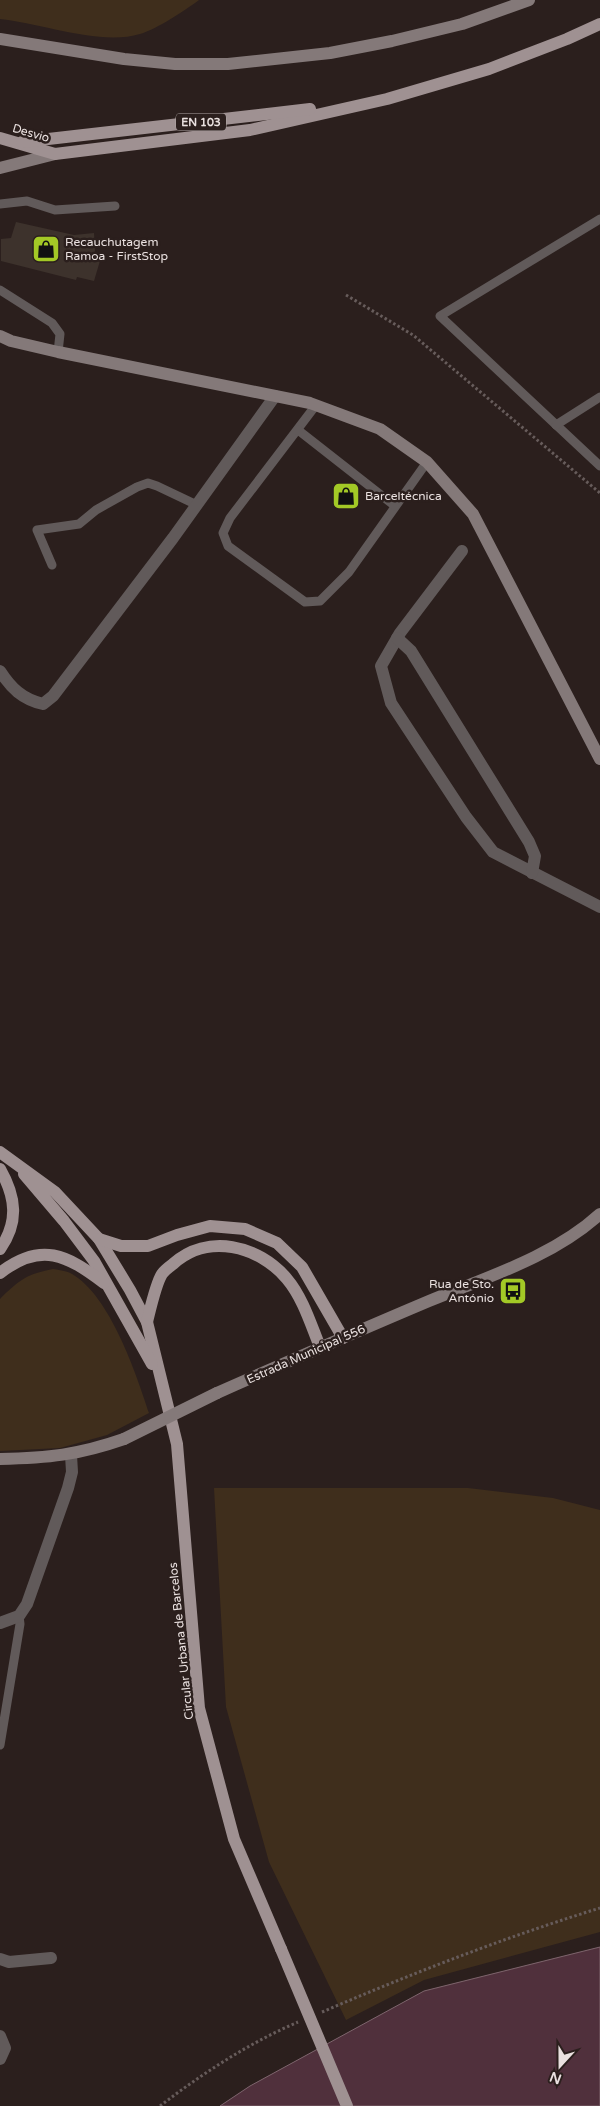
<svg xmlns="http://www.w3.org/2000/svg" width="600" height="2106" font-family="'Varela Round',sans-serif">
<style>
.green{fill:#3f2e1c}
.water{fill:#50303c;stroke:#7e656d}
.building{fill:#3d322c}
.lines{fill:none;stroke-linecap:round;stroke-linejoin:round}
.path{stroke:#675c5b;stroke-width:3;stroke-dasharray:2.5 2.5;stroke-linecap:butt}
.lane{stroke:#615a5a;stroke-width:9}
.street{stroke:#615a5a;stroke-width:12}
.secondary{stroke:#847979;stroke-width:12}
.primary{stroke:#9f9192;stroke-width:12}
.secondary-bridge{stroke:#847979;stroke-width:12}
.primary-bridge{stroke:#9f9192;stroke-width:12}
.labels{text-anchor:middle;stroke-width:5;stroke-linejoin:round;paint-order:stroke}
.shield{fill:#2b1f1d;stroke:#b1a7a6;stroke-width:1}
.shield-label{font-size:11px;font-weight:bold;fill:#eae1e0}
.street-label{font-size:12px;fill:#eae1e0;stroke:#2b1f1d}
.poi-label{font-size:12px;fill:#eae1e0;stroke:#2b1f1d;text-anchor:start}
</style>
<rect width="100%" height="100%" fill="#2b1f1d"/>
<g class="green">
<path d="M0 0H199C184 11 157 29 140 34 100 46 41 23 0 19Z"/>
<path d="M53 1269C59 1270 67 1271 72 1274 110 1296 136 1373 149 1413L107 1435 60 1448 0 1451V1299C19 1280 27 1274 53 1269Z"/>
<path d="M214 1488H468L553 1498 600 1510V1932L424 1980 346 2020 269 1862 226 1707Z"/>
</g>
<path class="water" d="M600 1947V2106H220L250 2086 424 1991Z"/>
<path class="building" d="M16 222 74 235 94 233 95 252 102 254 94 281 77 277 76 280 1 261V239L11 238Z"/>
<g class="lines">
<g class="path">
<path d="M346 295 413 335 600 493"/>
<path d="M322 2012C413 1973 506 1937 600 1908"/>
<path d="M160 2106C203 2073 249 2043 298 2022"/>
</g>
<g class="lane">
<path d="M0 204 27 201 55 210 115 206"/>
<path d="M600 219 440 316 600 466"/>
<path d="M0 290 52 323 60 334 58 352"/>
<path d="M316 405 230 518 223 533 228 546 305 602 320 601 349 572 427 462"/>
<path d="M556 425 600 397"/>
<path d="M298 430 395 506"/>
<path d="M52 565 37 530 79 524 96 510 137 487 148 483 157 486 197 505"/>
<path d="M0 1745 20 1624 19 1616"/>
</g>
<g class="street">
<path d="M462 551 400 633 381 666 391 703 466 817 493 852 600 907"/>
<path d="M397 638 411 651 529 842 535 856 532 873"/>
<path d="M0 671C11 688 22 699 43 704L53 696 173 538 275 396"/>
<path d="M0 1623 19 1616 27 1604 68 1488 72 1472 71 1455"/>
<path d="M0 1959 9 1962 51 1958"/>
<path d="M0 2036 5 2048 0 2059"/>
</g>
<g class="secondary">
<path d="M0 39 124 59 175 64H228L330 53 392 41 462 24 529 0"/>
<path d="M0 168 55 154"/>
<path d="M0 336 11 341 58 352 310 403 380 429 427 462 473 514 600 759"/>
<path d="M217 1393C287 1362 358 1331 429 1301 487 1277 553 1257 600 1214"/>
<path d="M0 1459C48 1458 78 1455 124 1439"/>
</g>
<g class="primary">
<path d="M0 138 55 154 250 130 387 99 489 69 567 39 600 24"/>
<path d="M22 142 310 109"/>
<path d="M0 1152 55 1192 99 1239 130 1290 147 1322 177 1444 199 1708 234 1839 281 1949"/>
<path d="M0 1169C16 1197 19 1222 0 1249"/>
<path d="M24 1174 64 1221 94 1261 152 1364"/>
<path d="M99 1239 121 1246H148L177 1235 210 1226 245 1229 277 1243 302 1267 343 1338"/>
<path d="M0 1273C41 1241 67 1255 104 1283"/>
<path d="M147 1322C150 1310 156 1283 162 1274 164 1271 169 1267 173 1264 207 1233 259 1245 287 1279 303 1298 311 1325 320 1347"/>
</g>
<path class="secondary-bridge" d="M124 1439 217 1393"/>
<path class="primary-bridge" d="M281 1949 347 2106"/>
</g>
<defs>
<g id="shop-square" transform="scale(1.4375)"><rect x="-9" y="-9" width="18" height="18" rx="4" fill="#a3c926" stroke="#2b1f1d"/><path d="M-5-2.5h2.3a2.7 3.5 0 0 1 5.4 0H5L5.5 6h-11ZM-1.5-2.5h3a1.5 2.3 0 0 0-3 0Z" fill="#111"/></g>
<g id="bus-square" transform="scale(1.4375)"><rect x="-9" y="-9" width="18" height="18" rx="4" fill="#a3c926" stroke="#2b1f1d"/><path d="M-5-6H5V4H4V6H2V4H-2V6H-4V4H-5ZM-3.5-4V0h7V-4ZM-3.5 1.2v1.5H-2V1.2ZM2 1.2v1.5H3.5V1.2Z" fill="#111"/></g>
</defs>
<g fill-rule="evenodd">
<use href="#shop-square" x="46" y="249"/>
<use href="#shop-square" x="346" y="496"/>
<use href="#bus-square" x="513" y="1291"/>
</g>
<g class="labels">
<rect class="shield" x="176" y="113.5" width="50" height="17" rx="4"/>
<g class="shield-label">
<text x="201" y="126">EN 103</text>
</g>
<g class="street-label">
<text transform="translate(31 133) rotate(16)" y="4">Desvio</text>
<text transform="translate(306 1354) rotate(-24)" y="4">Estrada Municipal 556</text>
<text transform="translate(181 1641) rotate(-96)" y="4">Circular Urbana de Barcelos</text>
</g>
<g class="poi-label">
<text x="65" y="246">Recauchutagem<tspan x="65" dy="14">Ramoa - FirstStop</tspan></text>
<text x="365" y="500">Barceltécnica</text>
<text x="494" y="1288" text-anchor="end">Rua de Sto.<tspan x="494" dy="14">António</tspan></text>
</g>
</g>
<g transform="translate(560 2066) rotate(201)" stroke="#2b1f1d" stroke-width="4" paint-order="stroke">
<path d="M0-4L9 19L0 12L-9 19Z" fill="#eae1e0"/>
<text y="-8" font-size="14" font-weight="bold" text-anchor="middle" fill="#eae1e0">N</text>
</g>
</svg>
